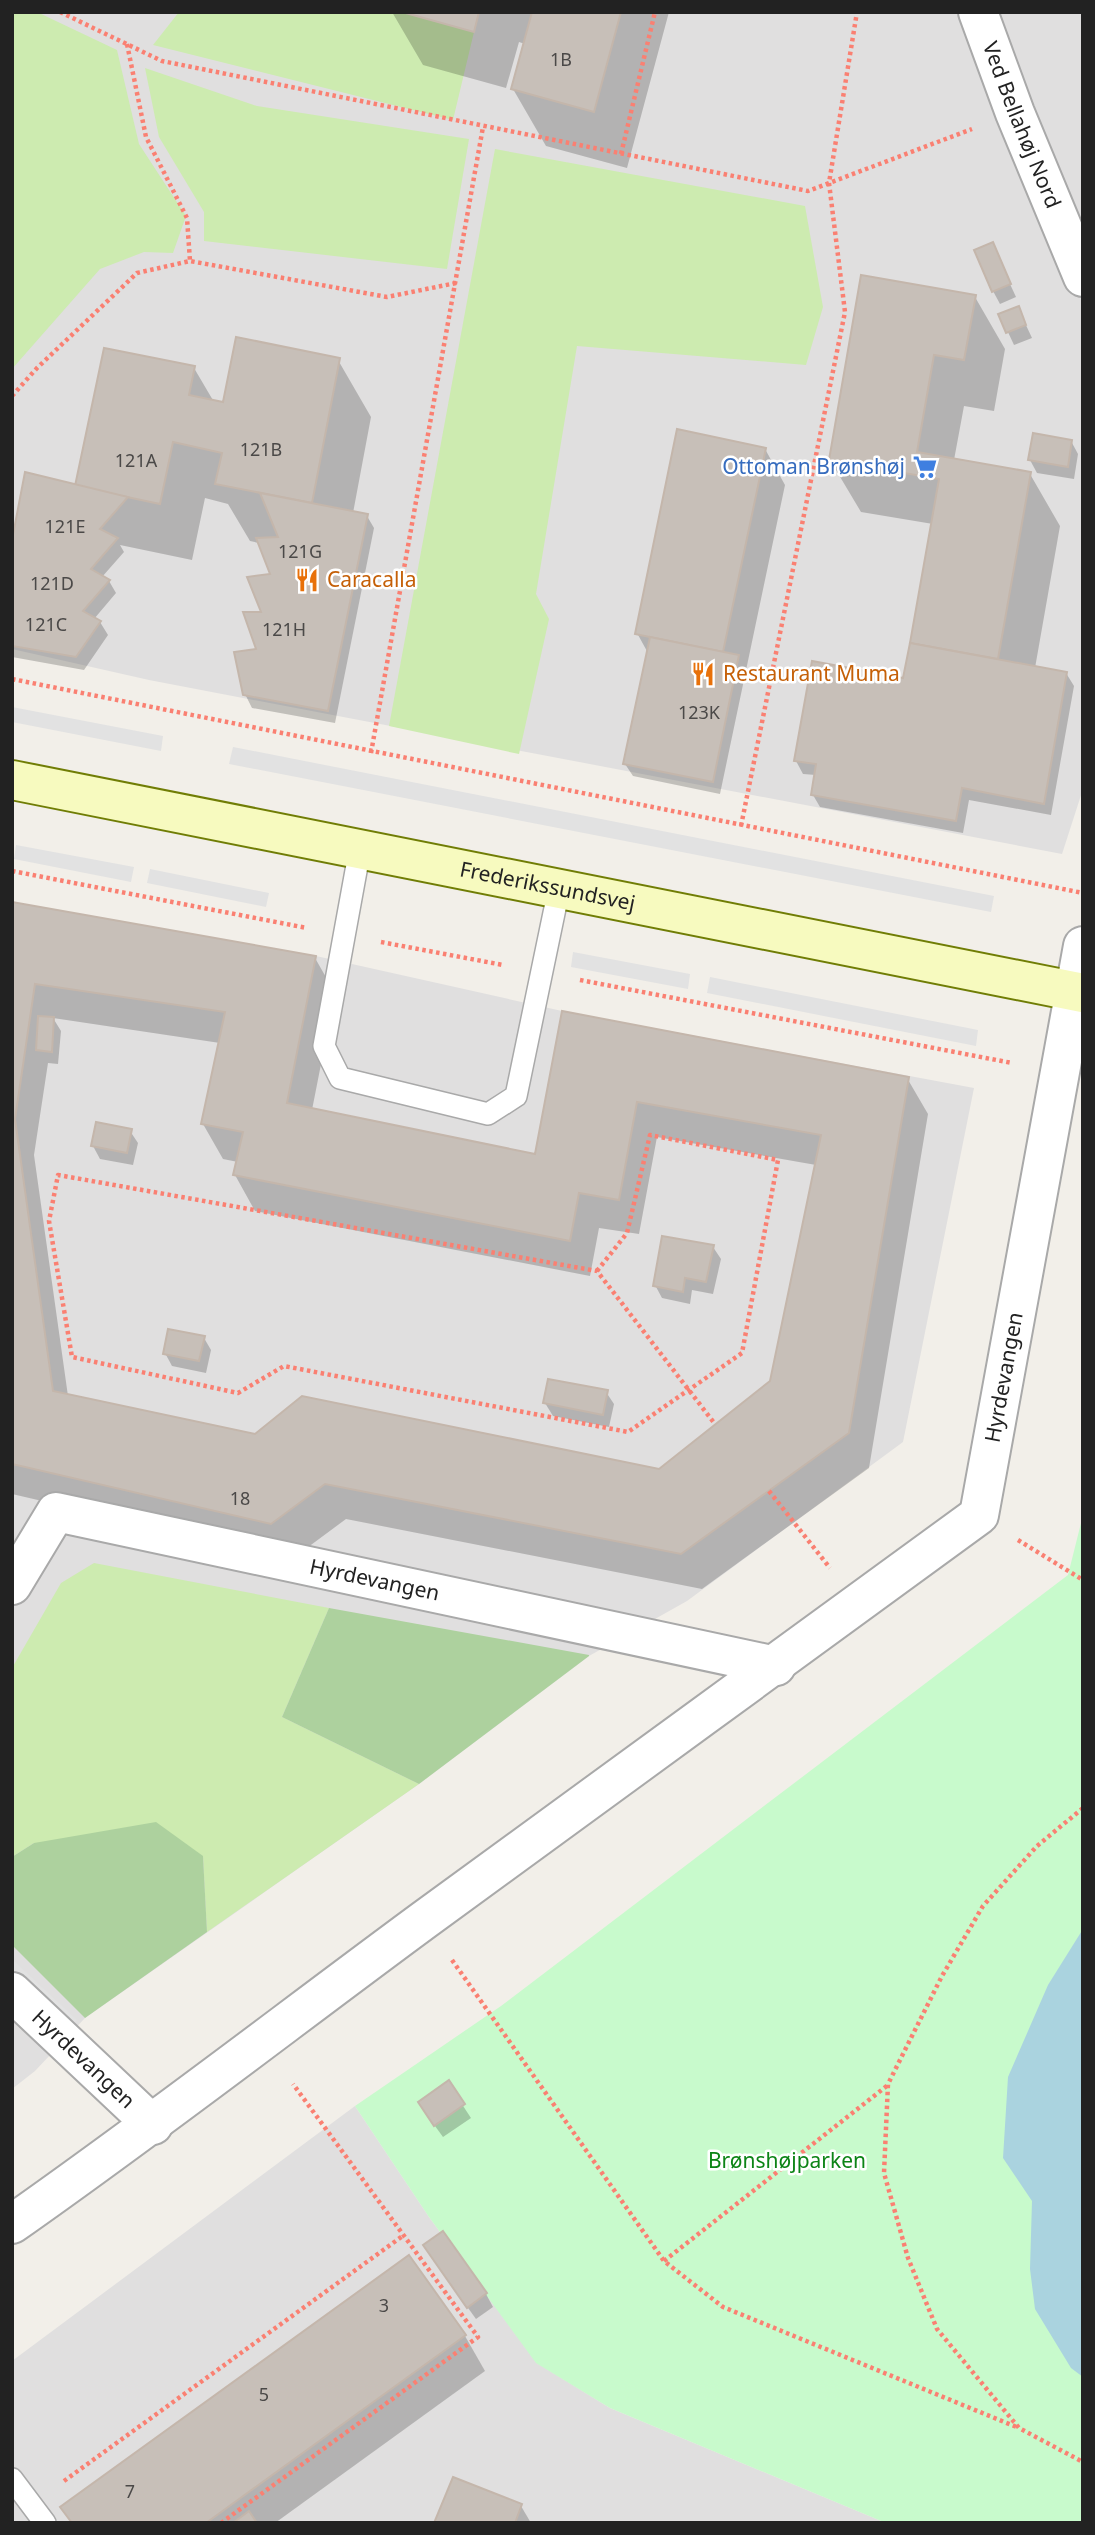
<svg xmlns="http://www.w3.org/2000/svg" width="1095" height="2535" font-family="'Noto Sans',sans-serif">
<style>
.residential{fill:#e0dfdf}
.grass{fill:#cdebb0}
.forest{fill:#add19e}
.park{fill:#c8facc}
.parking{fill:#e2e2e2}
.water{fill:#aad3df}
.shadow{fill:#0003;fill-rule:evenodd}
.building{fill:#c7bfb8;stroke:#c4b6ab;stroke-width:2;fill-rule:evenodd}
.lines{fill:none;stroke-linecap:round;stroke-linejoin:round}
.service-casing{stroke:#a9a9a9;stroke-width:24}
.minor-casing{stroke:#a9a9a9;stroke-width:42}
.secondary-casing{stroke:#707d05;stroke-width:42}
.path{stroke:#fa8072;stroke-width:4.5;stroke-dasharray:3.5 3.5;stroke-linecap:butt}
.service{stroke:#fff;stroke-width:21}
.minor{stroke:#fff;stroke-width:38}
.secondary{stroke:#f7fabf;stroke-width:38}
.labels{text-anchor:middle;stroke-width:5;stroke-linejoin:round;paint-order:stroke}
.number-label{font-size:18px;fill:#4b4948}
.street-label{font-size:21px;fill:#222;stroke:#fff}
.shop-label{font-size:21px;fill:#366cbe;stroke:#fff;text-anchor:end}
.food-label{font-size:21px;fill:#c56008;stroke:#fff;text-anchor:start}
.park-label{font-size:21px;fill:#0c8416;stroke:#fff}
</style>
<rect width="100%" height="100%" fill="#f2efe9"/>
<g class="residential">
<path d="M12 12H1083V789L1062 854 149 680 12 649Z"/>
<path d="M12 902 316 956 562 1011 974 1088 903 1442 687 1601 589 1656 419 1784 85 2018 35 2071 12 2089Z"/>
<path d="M355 2106 429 2217 537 2363 610 2408 886 2523H12V2361Z"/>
</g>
<g class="grass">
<path d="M12 12H37L117 50 139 144 186 216 173 253 144 252 100 269 12 369Z"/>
<path d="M179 12H402L474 32 453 120 153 45Z"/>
<path d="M145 68 257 106 469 139 447 269 204 241V212L159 137Z"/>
<path d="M495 149 805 206 823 307 806 365 577 346 536 594 549 619 519 754 389 726Z"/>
<path d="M94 1563 329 1608 282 1717 419 1784 207 1932 203 1856 34 1843 12 1857V1668L61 1583Z"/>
</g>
<g class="forest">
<path d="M329 1608 589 1655V1656L419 1784 282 1717Z"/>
<path d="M156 1822 203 1856 207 1932 85 2018 12 1945V1857L34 1843Z"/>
</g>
<path class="park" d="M1083 1515V2523H886L610 2408 536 2363 429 2217 355 2106 501 2006 1068 1575Z"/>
<g class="parking">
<path d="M12 707 163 736 161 751 12 722Z"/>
<path d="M233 747 994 896 991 912 229 764Z"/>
<path d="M16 845 134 867 131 882 14 859Z"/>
<path d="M150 869 269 893 266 907 147 883Z"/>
<path d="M573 952 690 974 688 989 571 967Z"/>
<path d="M710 977 978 1030 976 1046 707 993Z"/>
<path d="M12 1959 77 2020 65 2033 12 1984Z"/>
</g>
<path class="water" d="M1083 1929V2377L1071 2368 1035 2309 1030 2269 1032 2201 1003 2158 1008 2077 1048 1985Z"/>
<g class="shadow">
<path d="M392 12H669L627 168 546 146 513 89 525 44 519 42 506 88 423 65Z"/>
<path d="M992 245 1016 297 1000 304 993 291Z"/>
<path d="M975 297 1005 349 994 411 964 406 954 460 1030 474 1060 526 1035 668 1066 673 1074 686 1051 815 969 800 963 833 820 807 813 795 816 775 803 774 796 761 905 680 933 524 861 512 830 460Z"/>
<path d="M1018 308 1032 338 1014 345 1000 315Z"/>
<path d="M338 360 371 417 353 513 367 516 374 528 335 723 252 708 245 694 258 650 273 576 259 543 250 541 228 504 205 498 192 560 120 545 124 552 102 577 109 581 116 593 94 619 100 622 108 635 84 670 12 657V549L194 368 214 402 224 404Z"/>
<path d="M1071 441 1078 454 1074 479 1037 473 1030 460Z"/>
<path d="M765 449 785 485 720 794 633 776 625 764 648 653 637 633Z"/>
<path d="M12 904 315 958 335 993 312 1110 536 1156 564 1013 907 1078 928 1114 869 1468 702 1589 346 1519 292 1559 12 1494ZM53 1018 220 1043 203 1124 223 1159 238 1162 235 1175 255 1211 590 1276 599 1228 639 1234 657 1137 816 1165 772 1382 659 1471 256 1436 68 1396 34 1155 48 1063 58 1064 61 1031Z"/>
<path d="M130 1131 138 1143 133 1165 100 1159 93 1146Z"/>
<path d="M713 1247 721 1259 713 1294 692 1290 690 1304 662 1298 655 1285Z"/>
<path d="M204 1338 211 1350 206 1373 172 1366 165 1353Z"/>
<path d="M606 1392 614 1404 609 1427 553 1416 545 1403Z"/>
<path d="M448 2083 471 2118 443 2137 427 2115Z"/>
<path d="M432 2258 486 2294 493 2307 476 2319Z"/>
<path d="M465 2336 485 2371 275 2523H71L63 2507Z"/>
<path d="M521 2506 531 2523H436Z"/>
</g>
<g class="building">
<path d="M402 12H479L474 32Z"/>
<path d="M532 12H621L594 112 511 89Z"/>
<path d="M993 242 1011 284 992 292 974 250Z"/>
<path d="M861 275 976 295 964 360 934 355 917 452 1031 472 998 659 910 643 939 479 829 460Z"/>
<path d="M1019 306 1026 325 1006 333 998 314Z"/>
<path d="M236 337 340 358 312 503 215 484 222 453 173 442 160 504 75 486 104 348 195 366 189 395 223 402Z"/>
<path d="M677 429 766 448 723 652 635 634Z"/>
<path d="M1033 433 1072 440 1068 467 1028 460Z"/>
<path d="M25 472 128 497 100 529 118 538 91 569 110 580 83 611 101 621 76 657 12 646V540Z"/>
<path d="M260 493 368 514 328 711 243 695 234 652 256 649 243 612H261L247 577 270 574 256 538 278 537Z"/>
<path d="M650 637 739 655 713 782 623 764Z"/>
<path d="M910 643 1067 672 1044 804 962 788 956 821 811 795 816 764 794 761 812 661 903 678Z"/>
<path d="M12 902 316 956 287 1103 535 1154 562 1011 909 1077 849 1433 681 1554 325 1484 271 1524 12 1464ZM35 984 225 1012 201 1124 243 1132 233 1175 570 1241 579 1193 619 1200 637 1102 821 1135 770 1381 659 1469 302 1396 255 1434 53 1391 15 1119Z"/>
<path d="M38 1016 54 1017 52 1052 36 1050Z"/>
<path d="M96 1122 132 1129 127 1153 91 1146Z"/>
<path d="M662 1236 714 1245 706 1282 685 1278 683 1292 653 1286Z"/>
<path d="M168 1329 205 1336 199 1361 163 1354Z"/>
<path d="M548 1379 608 1390 603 1415 543 1403Z"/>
<path d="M449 2080 465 2104 434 2126 418 2102Z"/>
<path d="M443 2231 487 2293 467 2308 423 2245Z"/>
<path d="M409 2255 466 2335 206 2523H72L60 2507Z"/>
<path d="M453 2477 522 2504 515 2523H434Z"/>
<path d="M249 2511 257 2523H233Z"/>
</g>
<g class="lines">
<g class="service-casing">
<g id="service">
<path d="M360 849 324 1046 340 1078 488 1114 516 1096 559 889"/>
<path d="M12 2479 45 2523"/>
</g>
</g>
<g class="minor-casing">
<g id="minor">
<path id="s1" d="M978 12 1015 113 1083 277"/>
<path id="s2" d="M12 1585 56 1512 776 1666"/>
<path id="s3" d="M12 1992 153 2125"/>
<path id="s4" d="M12 2224C152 2126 287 2021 424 1920 608 1784 795 1651 979 1515L1083 946"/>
</g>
</g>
<g class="secondary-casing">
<g id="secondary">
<path id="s5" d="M12 780 1083 993"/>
</g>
</g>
<g class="path">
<path d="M60 12 162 61 808 191 972 129"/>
<path d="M127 44 146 137 187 218 190 261"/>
<path d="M621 154 655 12"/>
<path d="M12 396 37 368 137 273 190 261 387 297 456 283"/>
<path d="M12 679 1083 893"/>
<path d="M371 753 483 127"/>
<path d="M741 826 845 312 829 183 857 12"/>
<path d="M12 871 307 928"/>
<path d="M381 942 503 965"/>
<path d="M580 980 1012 1063"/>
<path d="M597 1271 627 1233 650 1135 778 1160 742 1353 628 1432 284 1366 238 1393 72 1357 49 1221 58 1175 597 1271 715 1424"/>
<path d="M769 1491 830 1568"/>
<path d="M1018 1540 1083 1580"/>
<path d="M1083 1808 1037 1846 983 1906 942 1976 888 2084 884 2173 908 2258 937 2329 1019 2428 1083 2462"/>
<path d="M452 1960 664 2261 723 2307 1019 2428"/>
<path d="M664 2261 888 2085"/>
<path d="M64 2481 404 2235"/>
<path d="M221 2523 478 2337 293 2084"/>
</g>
<use href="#service" class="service"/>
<use href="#minor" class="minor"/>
<use href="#secondary" class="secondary"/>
</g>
<defs>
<g id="supermarket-bare" transform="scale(1.89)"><path d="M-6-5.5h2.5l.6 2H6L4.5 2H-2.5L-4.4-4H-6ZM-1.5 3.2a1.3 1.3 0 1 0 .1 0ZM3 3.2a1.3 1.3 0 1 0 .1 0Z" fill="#3f7fe0" stroke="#fff" stroke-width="2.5" paint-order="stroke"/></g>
<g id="restaurant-bare" transform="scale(1.89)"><path d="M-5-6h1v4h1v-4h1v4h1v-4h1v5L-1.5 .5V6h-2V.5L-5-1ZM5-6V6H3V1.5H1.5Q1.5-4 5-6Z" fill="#e8710a" stroke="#fff" stroke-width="2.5" paint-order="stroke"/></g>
</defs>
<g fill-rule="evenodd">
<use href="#supermarket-bare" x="925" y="467"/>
<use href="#restaurant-bare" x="307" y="580"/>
<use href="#restaurant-bare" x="703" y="674"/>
</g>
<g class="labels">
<g class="number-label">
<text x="561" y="66">1B</text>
<text x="261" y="456">121B</text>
<text x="136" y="467">121A</text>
<text x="65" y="533">121E</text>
<text x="300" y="558">121G</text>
<text x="52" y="590">121D</text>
<text x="46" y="631">121C</text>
<text x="284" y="636">121H</text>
<text x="699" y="719">123K</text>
<text x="240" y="1505">18</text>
<text x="384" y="2312">3</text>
<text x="264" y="2401">5</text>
<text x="130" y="2498">7</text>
</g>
<g class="street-label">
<text dy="7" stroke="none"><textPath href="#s1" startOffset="121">Ved Bellahøj Nord</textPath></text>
<text dy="7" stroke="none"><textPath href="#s5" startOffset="546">Frederikssundsvej</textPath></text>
<text dy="7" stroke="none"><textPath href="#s4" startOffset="1339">Hyrdevangen</textPath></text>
<text dy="7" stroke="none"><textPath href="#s2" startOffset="411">Hyrdevangen</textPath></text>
<text dy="7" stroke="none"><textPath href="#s3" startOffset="98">Hyrdevangen</textPath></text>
</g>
<g class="shop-label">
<text x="905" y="474">Ottoman Brønshøj</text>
</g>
<g class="food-label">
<text x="327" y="587">Caracalla</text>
<text x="723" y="681">Restaurant Muma</text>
</g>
<g class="park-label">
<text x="787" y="2168">Brønshøjparken</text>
</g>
</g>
<rect width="1095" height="2535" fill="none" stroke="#222222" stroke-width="28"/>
</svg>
